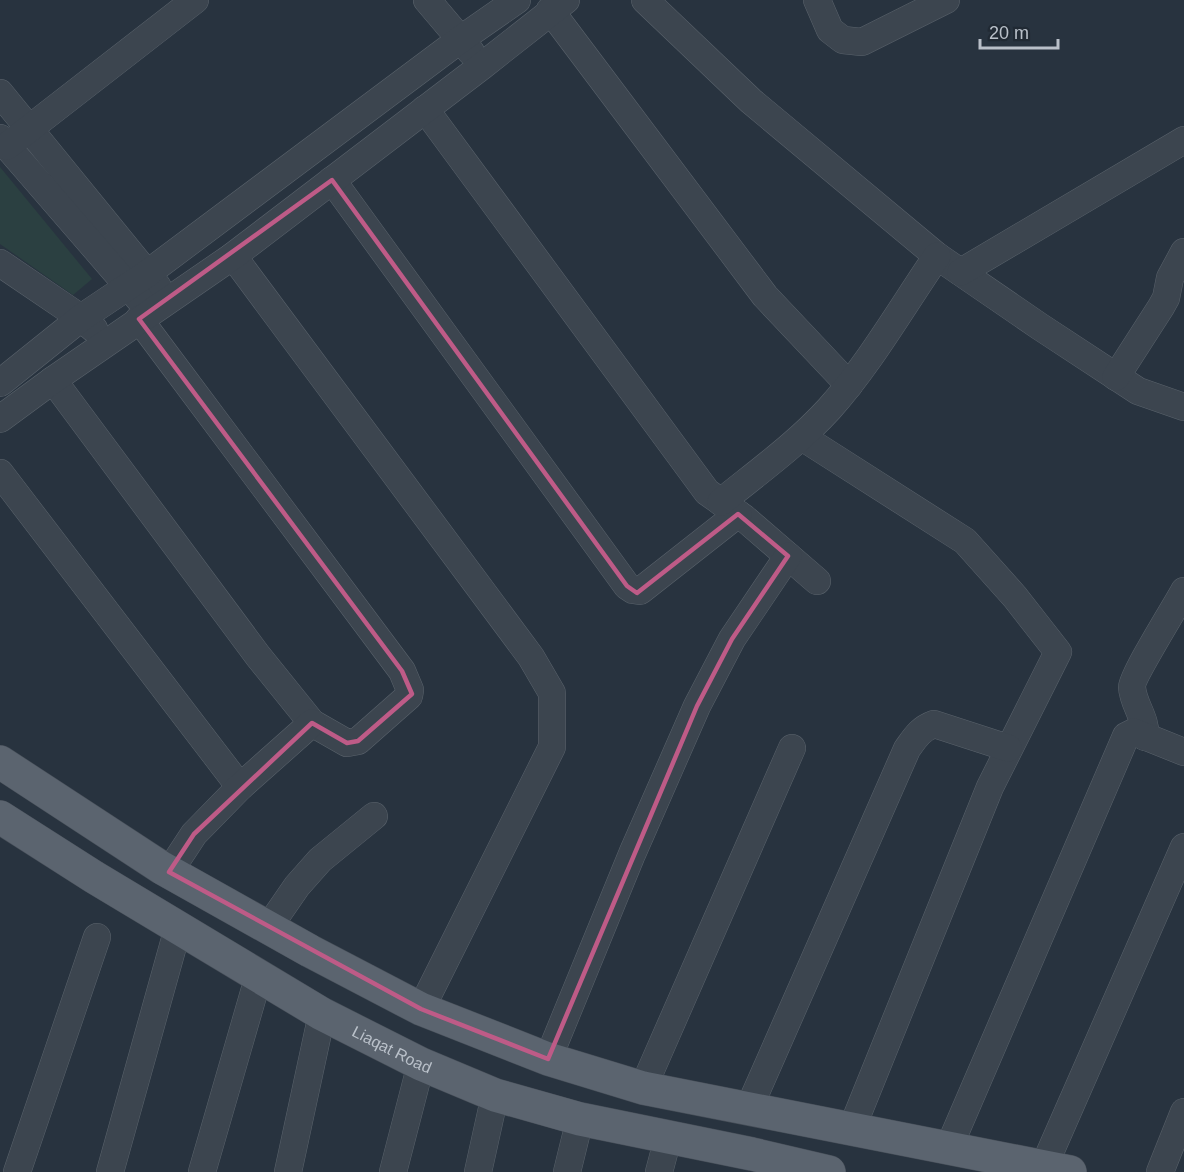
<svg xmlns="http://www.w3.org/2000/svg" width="1184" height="1172" font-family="Arial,sans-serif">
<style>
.green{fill:#2b4041}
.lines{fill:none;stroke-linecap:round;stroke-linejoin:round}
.minor-casing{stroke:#5a636c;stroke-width:28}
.major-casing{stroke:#464e58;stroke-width:34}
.minor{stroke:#3c454f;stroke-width:27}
.major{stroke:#5b646f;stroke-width:33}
.marked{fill:none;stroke:#be5b87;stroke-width:4.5;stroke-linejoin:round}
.labels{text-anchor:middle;stroke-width:6;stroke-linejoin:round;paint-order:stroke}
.street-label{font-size:16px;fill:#b9c0c9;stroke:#212a34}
</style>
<rect width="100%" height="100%" fill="#28333f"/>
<path class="green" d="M0 167 92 279 73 295 0 244Z"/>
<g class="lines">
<g class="minor-casing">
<g id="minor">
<path d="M427 0 471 52"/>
<path d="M645 0 751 101 937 256 1039 326 1138 391 1184 407"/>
<path d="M817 0 830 30 843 40 862 42 946 0"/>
<path d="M550 10 765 296 849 385"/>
<path d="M0 93 158 287"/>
<path d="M425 109 707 492 744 518 817 581"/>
<path d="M0 138 140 300"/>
<path d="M7 146 195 0"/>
<path d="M332 180 627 586 633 590 640 591 738 514"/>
<path d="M233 256 531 657 552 693V747L421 1009"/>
<path d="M0 263 81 318 94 329"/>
<path d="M961 272 1184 140"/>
<path d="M1116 377 1161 307 1166 298 1170 278 1184 252"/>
<path d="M53 380 258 656 312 723 347 743 358 741 409 696 410 690 402 671 139 319"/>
<path d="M0 383 81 318 148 273 461 39 517 0"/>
<path d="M0 419 53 380 233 256 482 66 566 0"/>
<path d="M802 437 965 541 1015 597 1058 652 990 787 852 1128"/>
<path d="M0 473 240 787"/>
<path d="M721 502C758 472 797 444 829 409 870 363 902 307 937 256"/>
<path d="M1145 737C1147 718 1133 705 1132 687 1132 676 1176 606 1184 591"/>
<path d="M169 872 194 834 240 787 312 723"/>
<path d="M268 928 297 886 320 860 374 816"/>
<path d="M548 1059 632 854 697 706 732 639 788 556"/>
<path d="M643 1088 792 748"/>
<path d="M749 1108 907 749C915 738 920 729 934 724L1008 748"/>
<path d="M949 1147 1126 736 1134 732 1184 752"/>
<path d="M1044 1166 1184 847"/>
<path d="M17 1172 97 937"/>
<path d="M110 1172 178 928"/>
<path d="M202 1172 259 975"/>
<path d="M288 1172 322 1014"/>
<path d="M393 1172 421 1064"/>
<path d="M478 1172 495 1095"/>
<path d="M567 1172 580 1119"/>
<path d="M659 1172 668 1138"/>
<path d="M1160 1172 1184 1112"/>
</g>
</g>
<g class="major-casing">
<g id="major">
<path d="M0 762 162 868 310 951 421 1009 548 1059 643 1088 1070 1172"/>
<path id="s1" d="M0 817 94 877 322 1014 421 1064 495 1095 580 1119 752 1154 829 1172"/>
</g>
</g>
<use href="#minor" class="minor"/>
<use href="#major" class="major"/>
</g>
<path class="marked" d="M332 180 627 586 637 593 738 514 788 556 732 639 697 706 548 1059 421 1009 169 872 194 834 312 723 347 743 358 741 412 694 402 671 139 319Z"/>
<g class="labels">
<g class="street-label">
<text dy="6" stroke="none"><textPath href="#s1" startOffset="456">Liaqat Road</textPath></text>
</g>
</g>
<path d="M980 39v9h78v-9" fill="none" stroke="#b9c0c9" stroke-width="3"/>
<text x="989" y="39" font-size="18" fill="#b9c0c9" stroke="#212a34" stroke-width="4.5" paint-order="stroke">20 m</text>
</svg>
